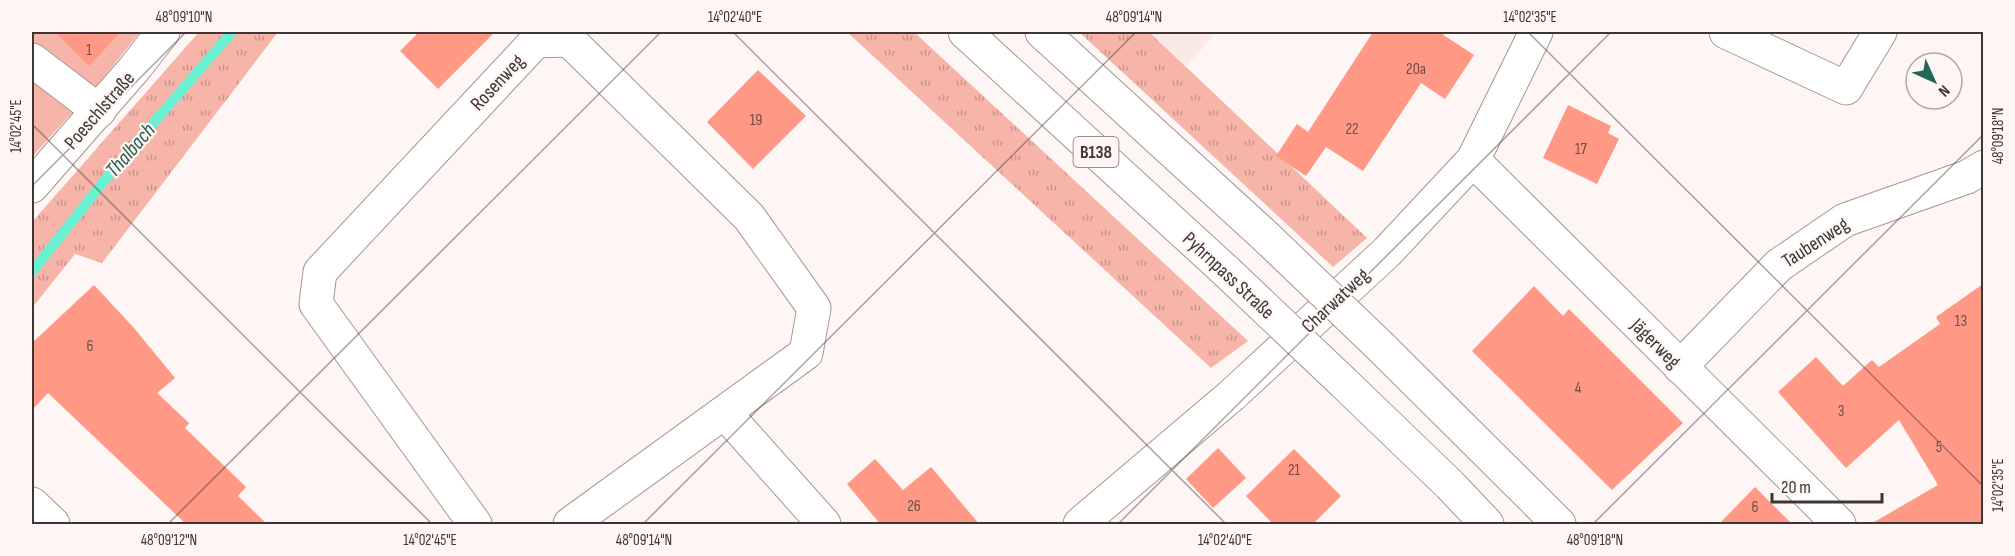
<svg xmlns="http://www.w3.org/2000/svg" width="2015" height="556" font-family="'Sofia Sans Condensed',sans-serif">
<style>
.built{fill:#fbe9e5}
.grass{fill:url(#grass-tufts)}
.garden{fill:#f7b5a9}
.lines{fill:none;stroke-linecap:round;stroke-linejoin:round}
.stream{stroke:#69f1d2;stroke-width:10}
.building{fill:#ff9885}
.minor-casing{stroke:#a89591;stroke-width:35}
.major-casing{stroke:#a89591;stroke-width:35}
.minor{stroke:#fff;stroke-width:33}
.major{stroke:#fff;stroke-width:33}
.major-bridge-casing{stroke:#a89591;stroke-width:35;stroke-linecap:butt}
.major-bridge{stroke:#fff;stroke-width:33}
.ticks{fill:none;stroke:#3e3634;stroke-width:1.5;stroke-opacity:0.45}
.labels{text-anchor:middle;stroke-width:4.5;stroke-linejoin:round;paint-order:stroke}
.number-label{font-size:16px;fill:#6e4e48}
.shield{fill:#fef6f4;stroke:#78706e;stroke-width:1.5}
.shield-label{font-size:18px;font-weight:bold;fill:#3e3634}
.street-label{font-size:20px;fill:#3e3634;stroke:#fef6f4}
.water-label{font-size:21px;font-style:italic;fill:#235c4f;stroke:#fef6f4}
.neatline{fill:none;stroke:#3e3634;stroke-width:2}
.ticks-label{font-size:15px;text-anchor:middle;fill:#3e3634}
</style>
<defs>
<pattern id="grass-tufts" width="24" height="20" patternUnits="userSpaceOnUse" patternTransform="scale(1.5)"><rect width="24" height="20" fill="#f7b5a9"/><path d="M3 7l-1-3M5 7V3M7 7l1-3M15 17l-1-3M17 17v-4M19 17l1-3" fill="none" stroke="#c9948a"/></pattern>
</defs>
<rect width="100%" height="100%" fill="#fef6f4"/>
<path class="built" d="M1149 32H1217L1186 66Z"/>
<g class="grass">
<path d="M199 32H278L102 263 75 254 32 308V222Z"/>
<path d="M847 32H914L1248 341 1211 368Z"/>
<path d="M1079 32H1149L1367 238 1333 267Z"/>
</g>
<path class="garden" d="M32 32H140L100 82 32 157Z"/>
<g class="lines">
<path class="stream" d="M32 272 111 172 232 32"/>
</g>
<g class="building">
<path d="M55 32H121L89 66Z"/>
<path d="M419 32H495L438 89 400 51Z"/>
<path d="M1373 32H1439L1474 55 1445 99 1421 83 1363 171 1326 147 1306 176 1276 156 1297 124 1308 132Z"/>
<path d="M758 70 806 116 753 169 707 122Z"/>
<path d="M1568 105 1611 126 1608 133 1619 139 1597 184 1543 158Z"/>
<path d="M1983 284V525H1869L1938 485 1899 420 1846 468 1778 392 1816 357 1843 386 1872 360 1879 367 1940 324 1936 317Z"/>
<path d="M94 285 134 328 175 378 157 393 189 423 185 428 246 487 238 496 268 525H187L48 393 32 410V343Z"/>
<path d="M1534 286 1563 316 1569 309 1683 423 1612 490 1472 351Z"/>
<path d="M1218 448 1246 478 1213 508 1186 479Z"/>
<path d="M1294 449 1341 496 1312 525H1274L1246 496Z"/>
<path d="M875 459 903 490 931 467 980 525H881L847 484Z"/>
<path d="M1755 487 1793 525H1718Z"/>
</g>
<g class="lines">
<g class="minor-casing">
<g id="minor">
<path d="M1726 32 1846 88 1880 32"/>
<path d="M32 60 99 111"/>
<path d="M1473 160 1839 524"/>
<path d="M32 186 134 69 163 32"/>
<path d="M1680 367 1779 265 1845 220 1967 177 1984 167"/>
<path d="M725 413 824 524"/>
<path d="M32 504 53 524"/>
<path d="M475 524 316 304 320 272 536 41 569 40 749 217 814 308 806 353 570 524"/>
<path d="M1080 524 1232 395 1387 252 1473 160 1536 32"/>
</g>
</g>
<g class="major-casing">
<g id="major">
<path d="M965 32 1227 272"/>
<path d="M1042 32 1264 235"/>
<path d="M1382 348 1559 524"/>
<path d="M1344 383 1450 485 1487 524"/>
</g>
</g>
<use href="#minor" class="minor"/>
<use href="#major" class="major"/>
<g class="major-bridge-casing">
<g id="major-bridge">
<path d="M1264 235 1382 348"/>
<path d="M1227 272 1344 383"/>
</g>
</g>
<use href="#major-bridge" class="major-bridge"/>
</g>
<path class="ticks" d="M733 32 1226 524M1528 32 1984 487M32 124 432 524M32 186 186 32M168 524 661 32M643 524 1136 32M1118 524 1611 32M1593 524 1984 134"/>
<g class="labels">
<g class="number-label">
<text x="89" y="55">1</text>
<text x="1416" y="74">20a</text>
<text x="756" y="125">19</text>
<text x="1352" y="134">22</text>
<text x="1581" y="154">17</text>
<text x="1961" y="326">13</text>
<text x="90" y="351">6</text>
<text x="1578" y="393">4</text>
<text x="1841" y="416">3</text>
<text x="1939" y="452">5</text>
<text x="1294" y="475">21</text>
<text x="914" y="511">26</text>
<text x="1755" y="512">6</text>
</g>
<rect class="shield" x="1073.5" y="137" width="45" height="30" rx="4.5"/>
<g class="shield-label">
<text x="1096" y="158">B138</text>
</g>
<g class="street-label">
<text transform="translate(497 82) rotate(-47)" y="7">Rosenweg</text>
<text transform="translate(99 110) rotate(-49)" y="7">Poeschlstraße</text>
<text transform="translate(1815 242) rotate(-33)" y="7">Taubenweg</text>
<text transform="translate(1229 275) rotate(43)" y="7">Pyhrnpass Straße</text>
<text transform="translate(1335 300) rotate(-43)" y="7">Charwatweg</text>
<text transform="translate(1656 343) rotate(45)" y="7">Jägerweg</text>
</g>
<g class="water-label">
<text transform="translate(130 150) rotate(-49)" y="7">Thalbach</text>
</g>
</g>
<rect width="2015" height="556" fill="none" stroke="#fef6f4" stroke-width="66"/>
<g transform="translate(1934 81) rotate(135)"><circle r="28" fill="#fef6f4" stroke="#b1a9a7" stroke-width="1.5"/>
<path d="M0-4.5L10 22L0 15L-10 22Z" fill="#236758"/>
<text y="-9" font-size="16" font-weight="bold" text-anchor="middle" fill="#3e3634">N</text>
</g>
<path d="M1772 493v9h110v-9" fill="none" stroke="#3e3634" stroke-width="3"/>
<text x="1781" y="493" font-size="18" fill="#3e3634" stroke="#fef6f4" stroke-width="4.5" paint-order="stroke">20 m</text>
<rect x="33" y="33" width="1949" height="490" class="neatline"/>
<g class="ticks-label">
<text x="184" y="22">48°09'10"N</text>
<text x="735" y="22">14°02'40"E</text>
<text x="1134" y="22">48°09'14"N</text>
<text x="1530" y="22">14°02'35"E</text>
<text transform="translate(16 126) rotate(-90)" y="5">14°02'45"E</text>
<text transform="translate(1998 136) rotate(-90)" y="5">48°09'18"N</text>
<text transform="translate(1998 485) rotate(-90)" y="5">14°02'35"E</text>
<text x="169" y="545">48°09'12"N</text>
<text x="430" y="545">14°02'45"E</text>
<text x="644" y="545">48°09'14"N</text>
<text x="1225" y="545">14°02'40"E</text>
<text x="1595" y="545">48°09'18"N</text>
</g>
</svg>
